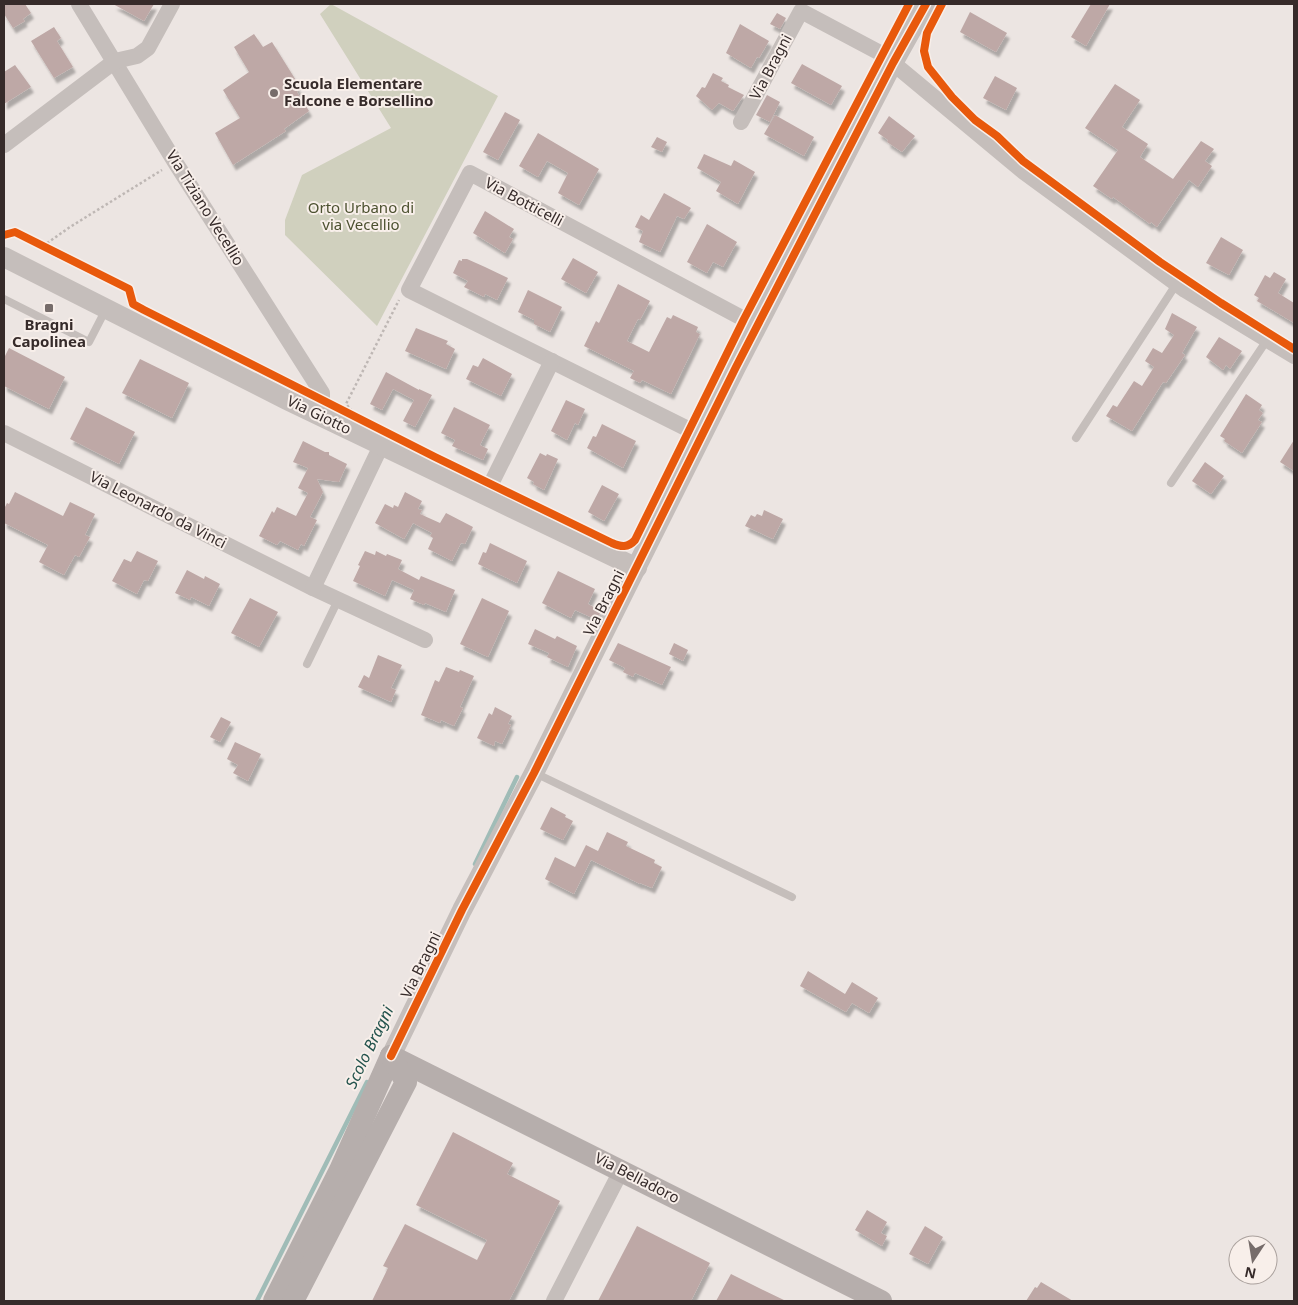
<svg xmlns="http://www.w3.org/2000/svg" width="1298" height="1305" font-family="'Noto Sans',sans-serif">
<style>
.green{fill:#d0d0be}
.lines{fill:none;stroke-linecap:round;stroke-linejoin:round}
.stream{stroke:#a0bcb7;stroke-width:4.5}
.building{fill:#bea8a6;filter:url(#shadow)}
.path{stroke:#beb7b4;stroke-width:2.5;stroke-dasharray:2.5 2.5;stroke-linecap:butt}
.service{stroke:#c5bebb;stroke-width:8}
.minor{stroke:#c5bebb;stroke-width:16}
.tertiary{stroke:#c5bebb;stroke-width:20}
.secondary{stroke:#b6aeac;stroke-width:22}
.cycleway-casing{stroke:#f8efea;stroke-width:11}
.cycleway{stroke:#e8590c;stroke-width:8}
.poi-dot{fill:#766c6a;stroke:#f8efea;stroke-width:2}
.labels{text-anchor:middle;stroke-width:4;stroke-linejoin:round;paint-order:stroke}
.street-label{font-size:15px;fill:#362b2a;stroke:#f8efea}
.poi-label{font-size:15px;font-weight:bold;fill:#362b2a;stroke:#f8efea;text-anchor:start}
.park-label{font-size:15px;fill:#4c5130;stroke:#f8efea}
.water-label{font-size:16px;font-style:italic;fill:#23534d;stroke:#f8efea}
</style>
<defs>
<filter id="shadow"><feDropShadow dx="3" dy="5.5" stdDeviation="1" flood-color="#0004"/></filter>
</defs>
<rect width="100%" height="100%" fill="#ece5e2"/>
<path class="green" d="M331 4 498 96 377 326 285 235V220L302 175 391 128 320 14Z"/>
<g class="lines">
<g class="stream">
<path d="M475 864 517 777"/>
<path d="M257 1301 367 1082"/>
</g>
</g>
<g class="building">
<path d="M4 4H25L31 13 23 19 25 21 13 28 4 14Z"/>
<path d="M113 4H154L144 21Z"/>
<path d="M1091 4H1110L1086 46 1071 37Z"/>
<path d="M970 12 1007 33 996 52 960 32Z"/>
<path d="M777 13 786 18 780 29 770 24Z"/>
<path d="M740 24 769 41 759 58 757 57 751 68 726 53Z"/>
<path d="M54 27 61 38 57 41 73 67 54 78 31 41Z"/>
<path d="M254 34 263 47 272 42 297 82 295 83 299 90 297 92 309 111 284 129 286 131 233 165 215 133 240 118 223 90 249 72 234 47Z"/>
<path d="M802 64 842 86 831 105 791 83Z"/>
<path d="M15 65 31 87 4 104V72Z"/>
<path d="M713 73 723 78 721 81 729 85 728 87 744 95 733 111 719 103 712 110 696 96 702 87 705 88Z"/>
<path d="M995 76 1017 88 1006 110 983 98Z"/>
<path d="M1115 84 1140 100 1122 127 1148 144 1140 157 1173 179 1201 141 1214 149 1205 161 1212 166 1198 187 1189 180 1157 227 1151 222 1150 224 1113 197 1112 199 1093 186 1118 150 1085 128Z"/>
<path d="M767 95 780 102 770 122 756 115Z"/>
<path d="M505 112 520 120 498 160 483 152Z"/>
<path d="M775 115 814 137 804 156 764 134Z"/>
<path d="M889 116 915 136 902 152 887 142 888 140 878 133Z"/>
<path d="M538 133 599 169 579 205 558 193 568 173 547 161 538 177 519 166Z"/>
<path d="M657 137 667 142 662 152 651 147Z"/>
<path d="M704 154 731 166 734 160 755 172 738 204 716 191 721 182 697 168Z"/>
<path d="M664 193 691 208 684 219 677 216 660 252 639 242 643 231 635 227 641 215 649 220Z"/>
<path d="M485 211 514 229 509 237 513 239 505 253 473 233Z"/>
<path d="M707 224 737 242 723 267 713 262 707 273 687 262Z"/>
<path d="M1221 237 1243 250 1229 275 1206 263Z"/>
<path d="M573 258 598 272 586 293 561 279Z"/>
<path d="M462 259H467L485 267 508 278 497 300 485 294 484 297 464 287 468 281 453 273 459 260 462 261Z"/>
<path d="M1274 272 1286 279 1278 293 1294 303V323L1257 301 1259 298 1254 295 1265 275 1270 278Z"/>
<path d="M618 284 650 301 640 320 638 319 627 341 649 352 667 317 671 319 673 315 698 327 696 332 700 334 671 394 642 380 640 383 630 378 634 371 584 346 596 321 599 323Z"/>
<path d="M528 290 562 307 550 332 534 324V320L518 312Z"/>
<path d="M1172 313 1197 327 1182 353 1185 355 1166 383 1163 382 1132 431 1106 416 1113 405 1117 407 1134 381 1142 386 1154 367 1145 361 1153 348 1162 353 1174 335 1165 329Z"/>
<path d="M416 328 448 341 446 344 455 349 446 369 405 351Z"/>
<path d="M1219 337 1242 351 1230 369 1226 365 1223 370 1206 357Z"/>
<path d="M9 348 65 377 49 409 4 386V358Z"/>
<path d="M483 358 512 374 501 396 466 379 473 365 478 367Z"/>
<path d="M140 359 189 383 172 418 122 393Z"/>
<path d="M386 372 419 390V389L432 395 415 427 403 421 414 400 393 389 382 410 370 404Z"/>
<path d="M1246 394 1262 405 1259 410 1263 413 1258 420 1262 422 1242 453 1224 441 1225 439 1220 436Z"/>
<path d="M566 400 585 409 578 425 575 423 567 440 551 431Z"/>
<path d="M86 407 135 432 119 464 70 439Z"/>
<path d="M454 407 490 425 480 445 488 449 483 460 452 446 455 440 441 433Z"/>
<path d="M602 424 636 441 623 468 587 448 593 436 596 437Z"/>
<path d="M1294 440V471L1280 462Z"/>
<path d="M303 441 325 452H329V455L347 464 339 482 317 479 323 492 310 517 317 520 304 546 301 544 298 550 280 541 277 545 259 536 272 511 274 513 277 507 296 516 308 493 298 488 308 468 293 462Z"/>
<path d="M540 453 546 456 547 454 558 459 544 490 533 484 534 482 527 478Z"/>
<path d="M1205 462 1224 476 1211 494 1192 481Z"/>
<path d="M602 485 619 494 604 521 588 512Z"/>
<path d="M15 492 63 516 70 502 95 514 85 535 90 537 79 557 75 555 64 575 39 562 48 545 4 523V509L7 503 9 504Z"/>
<path d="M405 492 422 501 418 509 422 510 420 514 440 523 446 513 473 527 465 544 461 543 452 561 428 549 433 538 430 536 432 533 413 523 404 539 375 523 385 504 393 508 394 505 398 507Z"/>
<path d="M764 510 783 519 773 539 745 526 751 515 755 517 757 514 762 516Z"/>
<path d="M490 543 527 561 517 583 478 564 483 552 486 553Z"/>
<path d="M137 551 158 561 148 581 144 580 137 594 112 581 124 559 131 562Z"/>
<path d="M365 551 375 555 376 551 386 556 387 554 402 560 398 569 419 580 421 576 455 590 446 612 425 603 424 605 410 599 414 590 392 580 385 596 353 581 360 566 358 565Z"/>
<path d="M187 570 204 579 205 576 220 584 209 606 191 597 190 600 175 593Z"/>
<path d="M558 571 595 589 588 604 601 611 597 620 575 610 571 618 542 603Z"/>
<path d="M250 598 278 612 259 647 231 633Z"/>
<path d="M482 598 509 611 488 657 460 644Z"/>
<path d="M535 629 555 639 557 636 577 646 568 667 547 657 549 653 528 644Z"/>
<path d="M618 643 671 667 662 685 635 673 633 677 623 672 625 668 609 660Z"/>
<path d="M674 643 688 650 683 661 669 654Z"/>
<path d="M378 655 402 665 391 688 396 690 391 702 358 687 364 675 369 678Z"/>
<path d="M446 667 459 672 460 670 474 676 460 707 463 708 454 726 441 720 440 723 421 715 435 680 439 682Z"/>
<path d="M495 707 512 716 508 724 511 725 502 744 495 741 494 746 477 738 489 713 492 715Z"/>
<path d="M221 717 231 722 220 742 210 737Z"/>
<path d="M235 742 261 754 248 781 233 773 238 765 227 759Z"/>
<path d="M551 807 566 815 565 817 573 821 563 840 540 829Z"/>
<path d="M607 832 628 842 626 846 655 860 654 863 662 867 652 888 640 883V884L591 860 574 894 545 879 555 857 575 867 586 845 598 851Z"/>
<path d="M808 971 845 994 852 982 878 998 869 1013 852 1003 846 1012 800 986Z"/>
<path d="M453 1132 513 1163 507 1174 560 1201 509 1301H372L388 1268 383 1266 405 1224 477 1260 487 1240 416 1205Z"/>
<path d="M867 1210 887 1222 881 1233 887 1236 882 1246 855 1230Z"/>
<path d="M637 1226 710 1263 691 1301H598Z"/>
<path d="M925 1226 943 1237 928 1264 909 1254Z"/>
<path d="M731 1274 761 1289 786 1301H716Z"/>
<path d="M1041 1282 1073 1301H1026L1035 1287 1037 1288Z"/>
</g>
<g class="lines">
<g class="path">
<path d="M43 246 70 227 162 170"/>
<path d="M352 411 346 404 399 300"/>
</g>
<g class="service">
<path d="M4 299 89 342 106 309"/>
<path d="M1076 438 1177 283"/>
<path d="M1171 483 1267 340"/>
<path d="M307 664 338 600"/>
<path d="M535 773 792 897"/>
</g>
<g class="minor">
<path d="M79 4 175 162 322 393V399L314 413"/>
<path d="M741 122 801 11 882 54 1024 172 1185 290 1294 356"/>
<path d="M4 145 115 61 137 56 148 48 172 4"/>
<path d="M4 433 313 588 425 640"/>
<path d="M702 436 409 290 470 173 757 326"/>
<path d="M485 496 552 361"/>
<path d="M313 588 379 450 383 446"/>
<path d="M554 1301 621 1171"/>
</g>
<g class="tertiary">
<path d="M4 257 287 400 637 568"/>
<path d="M391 1056 462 910 534 773 736 367 893 63 926 4"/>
</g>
<g class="secondary">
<path d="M391 1056 881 1301"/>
<path d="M274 1301 340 1170 391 1056"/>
<path d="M293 1301 406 1082 391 1056"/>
</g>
<g class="cycleway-casing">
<g id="cycleway">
<path d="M942 4 927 33 924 51 928 67 952 97 975 120 997 136 1023 161 1160 262 1221 303 1294 349"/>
<path d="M4 235 15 232 129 289 133 304 144 310 435 457 612 543C621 547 628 548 635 540L744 319 909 4"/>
<path d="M391 1056 462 910 534 773 736 367 893 63 926 4"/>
</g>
</g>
<use href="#cycleway" class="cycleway"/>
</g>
<g class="poi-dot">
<circle cx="274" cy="93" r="5"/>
<rect x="44" y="303" width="10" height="10" rx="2.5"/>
</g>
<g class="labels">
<g class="street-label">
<text transform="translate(771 67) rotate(-62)" y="5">Via Bragni</text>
<text transform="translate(524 202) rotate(28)" y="5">Via Botticelli</text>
<text transform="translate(205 208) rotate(58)" y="5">Via Tiziano Vecellio</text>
<text transform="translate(319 415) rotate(26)" y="5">Via Giotto</text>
<text transform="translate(158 510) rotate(27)" y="5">Via Leonardo da Vinci</text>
<text transform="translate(604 603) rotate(-63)" y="5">Via Bragni</text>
<text transform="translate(421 965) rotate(-64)" y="5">Via Bragni</text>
<text transform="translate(637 1178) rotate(27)" y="5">Via Belladoro</text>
</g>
<g class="poi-label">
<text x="284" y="89">Scuola Elementare<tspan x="284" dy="17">Falcone e Borsellino</tspan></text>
<text x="49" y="330" text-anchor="middle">Bragni<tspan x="49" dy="17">Capolinea</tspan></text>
</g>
<g class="park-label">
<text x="361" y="213">Orto Urbano di<tspan x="361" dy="17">via Vecellio</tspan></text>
</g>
<g class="water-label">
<text transform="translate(369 1047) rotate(-64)" y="6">Scolo Bragni</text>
</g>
</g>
<rect width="1298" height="1305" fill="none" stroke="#362b2a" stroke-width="10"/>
<g transform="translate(1253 1260) rotate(192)"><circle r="24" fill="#f8efea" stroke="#aaa19d"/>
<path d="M0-4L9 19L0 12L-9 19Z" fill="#766c6a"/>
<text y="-8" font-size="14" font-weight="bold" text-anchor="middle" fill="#362b2a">N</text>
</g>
</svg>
